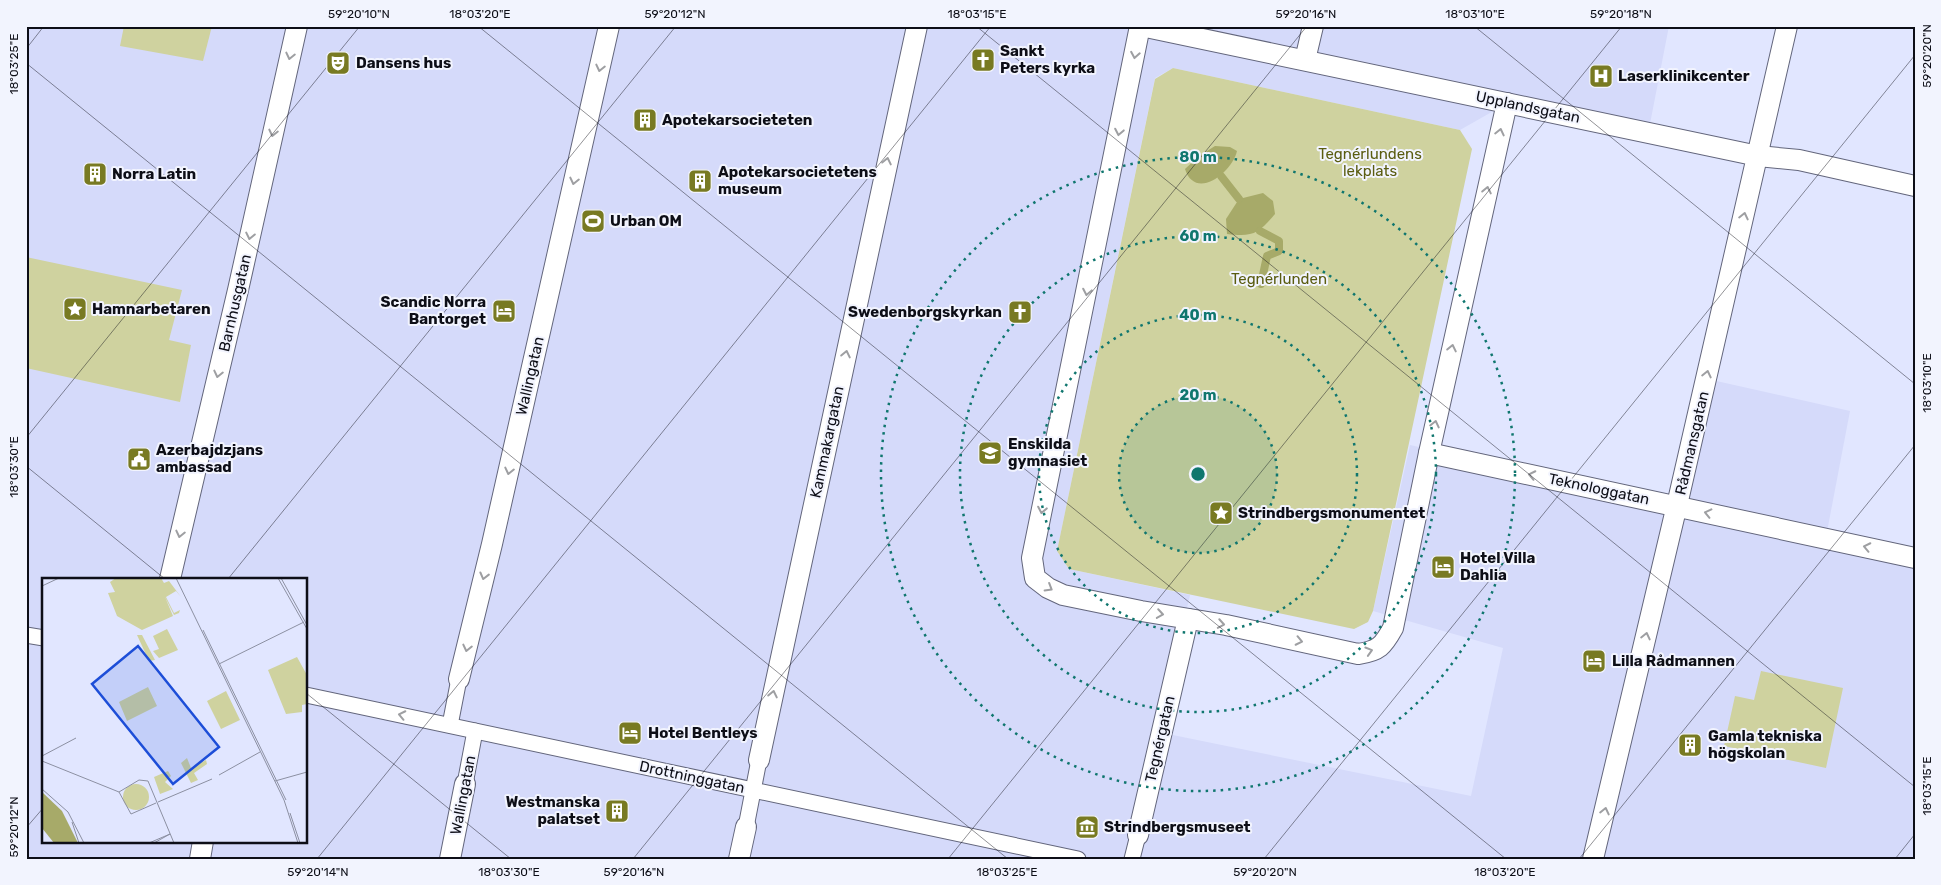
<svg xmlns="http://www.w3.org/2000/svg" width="1941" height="885" font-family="Rubik,sans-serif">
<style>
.built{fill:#d5dafa;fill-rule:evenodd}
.green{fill:#cfd29f}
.water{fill:#a7aa69}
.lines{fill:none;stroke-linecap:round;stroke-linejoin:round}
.stream{stroke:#a7aa69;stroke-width:8}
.pedestrian-casing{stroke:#63667c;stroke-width:17}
.minor-casing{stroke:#63667c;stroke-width:22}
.pedestrian{stroke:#fff;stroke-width:15}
.minor{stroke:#fff;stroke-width:20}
.oneway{stroke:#9e9fa2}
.ticks{fill:none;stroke:#0d0e17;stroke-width:1;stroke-opacity:0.45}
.ring{fill:none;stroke:#0f766e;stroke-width:2.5;stroke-dasharray:2.5 5}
.labels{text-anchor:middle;stroke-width:4;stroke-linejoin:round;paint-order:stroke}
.poi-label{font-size:15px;font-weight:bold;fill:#0d0e17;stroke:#f2f4fe;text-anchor:start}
.street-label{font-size:15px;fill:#0d0e17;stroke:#f2f4fe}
.park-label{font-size:15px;fill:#5a5c10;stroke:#f2f4fe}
.inset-road{fill:none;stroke:#8c90a2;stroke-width:1}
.view{fill:#1d4ed8;fill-opacity:0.15;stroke:#1d4ed8;stroke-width:2.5}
.inset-edge{fill:none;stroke:#0d0e17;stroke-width:2.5}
.centre{fill:#0f766e;stroke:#f2f4fe;stroke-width:2.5}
.ring-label{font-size:15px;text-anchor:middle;font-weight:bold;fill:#0f766e;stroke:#f2f4fe;stroke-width:4;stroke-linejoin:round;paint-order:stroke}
.neatline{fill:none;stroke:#0d0e17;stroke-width:2}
.ticks-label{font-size:12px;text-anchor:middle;fill:#0d0e17}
</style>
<rect width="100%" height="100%" fill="#e1e6ff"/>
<path class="built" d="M26 26H1669L1648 134 1504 105 1460 130 1173 68 1155 78 1057 551 1069 569 1190 595 1158 732 1471 796 1503 648 1373 611 1410 445 1676 504 1703 378 1850 411 1826 537 1915 557V859H26ZM44 579H306V841H44Z"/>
<g class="green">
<path d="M124 26H212L203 61 120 46Z"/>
<path d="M1173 68 1460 130 1472 149 1373 611 1368 622 1354 629 1069 569 1057 551 1155 79Z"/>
<path d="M26 257 182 290 169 340 191 345 180 402 26 368Z"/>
<path d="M1761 671 1843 688 1826 768 1724 746 1735 696 1754 700Z"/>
</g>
<g class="water">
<path d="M1215 146 1230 147 1237 151C1232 173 1195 201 1185 169L1199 156Z"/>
<path d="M1263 193 1273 201 1275 214C1258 234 1253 237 1227 234L1226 219 1239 199Z"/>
</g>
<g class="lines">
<g class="stream">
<path d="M1221 176 1239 199"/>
<path d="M1260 231 1279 241V251L1267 256 1261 284"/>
</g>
<g class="pedestrian-casing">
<g id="pedestrian">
<path d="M26 635 44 638"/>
<path d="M306 695 1078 859"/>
<path d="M450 725 459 679"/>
<path d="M465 784 475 731"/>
<path d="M746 827 759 760"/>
<path d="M1132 859 1138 835"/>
</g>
</g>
<g class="minor-casing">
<g id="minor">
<path d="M1140 26 1032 558 1035 578 1048 588 1063 595 1141 611 1226 625 1358 654C1379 651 1383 646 1393 628L1429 453 1507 103"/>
<path d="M1141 26 1758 156 1799 160 1915 186"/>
<path d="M1305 60 1313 26"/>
<path d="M1429 453 1915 558"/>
<path d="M170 579 238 290 297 26"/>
<path d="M459 679 492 544 609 26"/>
<path d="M759 760 917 26"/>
<path d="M1138 835 1188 619"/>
<path d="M200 859 203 841"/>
<path d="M450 859 465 784"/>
<path d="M739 859 746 827"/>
<path d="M1593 859 1677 505 1787 26"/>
</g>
</g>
<use href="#pedestrian" class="pedestrian"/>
<use href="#minor" class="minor"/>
</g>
<defs><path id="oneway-chevron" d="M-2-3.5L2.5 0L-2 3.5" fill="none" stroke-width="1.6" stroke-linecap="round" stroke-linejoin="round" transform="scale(1.25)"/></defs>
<g class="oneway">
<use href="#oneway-chevron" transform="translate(1135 55) rotate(100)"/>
<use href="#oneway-chevron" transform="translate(290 56) rotate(103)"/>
<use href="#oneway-chevron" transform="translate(600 68) rotate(103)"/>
<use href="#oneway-chevron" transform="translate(1119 132) rotate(101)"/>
<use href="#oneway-chevron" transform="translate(1500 132) rotate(-77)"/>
<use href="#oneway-chevron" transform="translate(273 133) rotate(103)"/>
<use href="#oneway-chevron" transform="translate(887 161) rotate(-78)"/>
<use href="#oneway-chevron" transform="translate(574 181) rotate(103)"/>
<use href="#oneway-chevron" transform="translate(1487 190) rotate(-78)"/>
<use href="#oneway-chevron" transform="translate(1744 216) rotate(-77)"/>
<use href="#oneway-chevron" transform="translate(250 236) rotate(102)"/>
<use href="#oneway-chevron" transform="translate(1087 292) rotate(101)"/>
<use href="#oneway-chevron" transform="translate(1452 348) rotate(-78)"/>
<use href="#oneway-chevron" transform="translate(846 354) rotate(-78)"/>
<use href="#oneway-chevron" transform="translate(218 374) rotate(103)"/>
<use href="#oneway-chevron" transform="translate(1707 374) rotate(-77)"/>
<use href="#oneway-chevron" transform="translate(1435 424) rotate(-77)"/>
<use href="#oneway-chevron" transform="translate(509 471) rotate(103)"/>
<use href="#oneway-chevron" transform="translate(1532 475) rotate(-168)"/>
<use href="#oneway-chevron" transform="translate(1042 510) rotate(101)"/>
<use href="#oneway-chevron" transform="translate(1708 513) rotate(-167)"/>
<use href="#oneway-chevron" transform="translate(180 534) rotate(103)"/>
<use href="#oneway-chevron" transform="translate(1867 547) rotate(-168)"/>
<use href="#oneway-chevron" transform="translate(484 576) rotate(104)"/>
<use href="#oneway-chevron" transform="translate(1049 588) rotate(31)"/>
<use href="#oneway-chevron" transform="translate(1160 614) rotate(9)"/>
<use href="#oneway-chevron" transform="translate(1221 624) rotate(10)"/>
<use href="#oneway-chevron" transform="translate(1646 636) rotate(-77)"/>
<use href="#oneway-chevron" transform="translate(1299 641) rotate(12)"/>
<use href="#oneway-chevron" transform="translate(467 648) rotate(103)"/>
<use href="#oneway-chevron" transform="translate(1369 651) rotate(-17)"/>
<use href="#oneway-chevron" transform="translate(773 694) rotate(-78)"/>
<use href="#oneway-chevron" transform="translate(402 715) rotate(-168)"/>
<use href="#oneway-chevron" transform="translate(1605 811) rotate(-77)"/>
</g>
<path class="ticks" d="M478 26 1506 859M976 26 1915 787M1474 26 1915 384M26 49 44 26M26 63 1008 859M26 438 360 26M26 466 165 579M228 579 676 26M306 693 511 859M26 828 44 807M317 859 991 26M633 859 1307 26M948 859 1622 26M1264 859 1915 55M1579 859 1915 445M1895 859 1915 834"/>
<circle cx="1198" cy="474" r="79" fill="#0f766e" fill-opacity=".12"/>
<g class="ring">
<circle cx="1198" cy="474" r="79"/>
<circle cx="1198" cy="474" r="159"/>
<circle cx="1198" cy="474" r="238"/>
<circle cx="1198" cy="474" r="317"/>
</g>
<defs>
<g id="church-square" transform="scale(1.25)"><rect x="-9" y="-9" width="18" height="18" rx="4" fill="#787a22" stroke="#f2f4fe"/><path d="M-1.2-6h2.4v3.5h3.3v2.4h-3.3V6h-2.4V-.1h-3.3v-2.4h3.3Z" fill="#fff"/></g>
<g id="theatre-square" transform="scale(1.25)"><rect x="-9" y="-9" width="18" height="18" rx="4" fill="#787a22" stroke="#f2f4fe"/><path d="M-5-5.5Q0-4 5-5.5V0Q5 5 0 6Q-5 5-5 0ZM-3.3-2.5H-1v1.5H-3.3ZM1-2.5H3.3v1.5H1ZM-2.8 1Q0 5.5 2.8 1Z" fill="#fff"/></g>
<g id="hospital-square" transform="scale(1.25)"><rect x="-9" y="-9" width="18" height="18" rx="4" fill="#787a22" stroke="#f2f4fe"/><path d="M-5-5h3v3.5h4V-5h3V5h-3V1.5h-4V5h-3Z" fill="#fff"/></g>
<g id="building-square" transform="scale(1.25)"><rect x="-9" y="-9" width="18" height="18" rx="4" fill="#787a22" stroke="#f2f4fe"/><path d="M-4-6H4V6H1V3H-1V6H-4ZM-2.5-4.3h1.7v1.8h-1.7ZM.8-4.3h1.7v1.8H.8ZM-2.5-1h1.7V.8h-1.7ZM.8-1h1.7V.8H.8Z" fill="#fff"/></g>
<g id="stadium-square" transform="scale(1.25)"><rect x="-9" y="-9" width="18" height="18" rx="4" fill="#787a22" stroke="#f2f4fe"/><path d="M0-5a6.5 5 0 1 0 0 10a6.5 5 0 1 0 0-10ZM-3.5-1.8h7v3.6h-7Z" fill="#fff"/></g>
<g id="sight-square" transform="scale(1.25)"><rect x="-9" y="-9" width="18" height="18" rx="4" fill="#787a22" stroke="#f2f4fe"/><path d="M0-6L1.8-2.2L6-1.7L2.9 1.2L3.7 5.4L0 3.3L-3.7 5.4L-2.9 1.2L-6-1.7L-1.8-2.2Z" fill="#fff"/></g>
<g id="hotel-square" transform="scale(1.25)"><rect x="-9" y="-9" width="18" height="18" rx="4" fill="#787a22" stroke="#f2f4fe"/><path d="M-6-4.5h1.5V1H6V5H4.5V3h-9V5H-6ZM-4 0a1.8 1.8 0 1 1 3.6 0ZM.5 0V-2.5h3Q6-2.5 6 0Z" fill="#fff"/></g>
<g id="school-square" transform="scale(1.25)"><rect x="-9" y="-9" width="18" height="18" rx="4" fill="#787a22" stroke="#f2f4fe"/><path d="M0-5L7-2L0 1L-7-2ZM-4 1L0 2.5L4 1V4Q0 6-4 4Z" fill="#fff"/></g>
<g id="civic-square" transform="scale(1.25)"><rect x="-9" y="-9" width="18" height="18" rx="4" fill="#787a22" stroke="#f2f4fe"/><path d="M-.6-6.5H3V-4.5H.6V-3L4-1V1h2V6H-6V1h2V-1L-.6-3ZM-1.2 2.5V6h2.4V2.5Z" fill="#fff"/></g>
<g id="museum-square" transform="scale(1.25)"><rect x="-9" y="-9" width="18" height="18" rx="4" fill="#787a22" stroke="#f2f4fe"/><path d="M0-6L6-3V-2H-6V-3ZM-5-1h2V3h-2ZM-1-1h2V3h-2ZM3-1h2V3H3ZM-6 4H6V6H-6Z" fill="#fff"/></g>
</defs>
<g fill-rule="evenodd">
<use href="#church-square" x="983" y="60"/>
<use href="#theatre-square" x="338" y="63"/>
<use href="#hospital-square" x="1601" y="76"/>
<use href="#building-square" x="645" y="120"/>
<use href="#building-square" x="95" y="174"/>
<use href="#building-square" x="700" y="181"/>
<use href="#stadium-square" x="593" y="221"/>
<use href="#sight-square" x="75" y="309"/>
<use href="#hotel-square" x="504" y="311"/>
<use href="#church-square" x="1020" y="312"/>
<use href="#school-square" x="990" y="453"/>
<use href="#civic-square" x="139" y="459"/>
<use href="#sight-square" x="1221" y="513"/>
<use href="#hotel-square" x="1443" y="567"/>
<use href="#hotel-square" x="1594" y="661"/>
<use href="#hotel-square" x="630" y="733"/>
<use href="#building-square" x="1690" y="745"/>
<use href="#building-square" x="617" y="811"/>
<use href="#museum-square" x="1087" y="827"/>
</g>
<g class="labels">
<g class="poi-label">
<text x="1000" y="56">Sankt<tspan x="1000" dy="17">Peters kyrka</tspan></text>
<text x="356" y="68">Dansens hus</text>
<text x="1618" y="81">Laserklinikcenter</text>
<text x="662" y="125">Apotekarsocieteten</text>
<text x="718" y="177">Apotekarsocietetens<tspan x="718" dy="17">museum</tspan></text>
<text x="112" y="179">Norra Latin</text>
<text x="610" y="226">Urban OM</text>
<text x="486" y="307" text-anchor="end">Scandic Norra<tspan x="486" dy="17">Bantorget</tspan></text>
<text x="92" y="314">Hamnarbetaren</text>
<text x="1002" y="317" text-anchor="end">Swedenborgskyrkan</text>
<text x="1008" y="449">Enskilda<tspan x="1008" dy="17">gymnasiet</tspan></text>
<text x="156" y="455">Azerbajdzjans<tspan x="156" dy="17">ambassad</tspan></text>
<text x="1238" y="518">Strindbergsmonumentet</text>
<text x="1460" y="563">Hotel Villa<tspan x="1460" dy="17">Dahlia</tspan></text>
<text x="1612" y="666">Lilla Rådmannen</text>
<text x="648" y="738">Hotel Bentleys</text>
<text x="1708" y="741">Gamla tekniska<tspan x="1708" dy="17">högskolan</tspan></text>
<text x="600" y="807" text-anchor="end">Westmanska<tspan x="600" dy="17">palatset</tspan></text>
<text x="1104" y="832">Strindbergsmuseet</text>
</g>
<g class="street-label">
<text transform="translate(1528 107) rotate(12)" y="5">Upplandsgatan</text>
<text transform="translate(235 303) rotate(-77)" y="5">Barnhusgatan</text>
<text transform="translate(530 376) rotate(-77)" y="5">Wallingatan</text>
<text transform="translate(827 442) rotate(-78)" y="5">Kammakargatan</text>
<text transform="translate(1692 443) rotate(-77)" y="5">Rådmansgatan</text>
<text transform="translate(1599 489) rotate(12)" y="5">Teknologgatan</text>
<text transform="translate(1160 739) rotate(-77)" y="5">Tegnérgatan</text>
<text transform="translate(692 777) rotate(12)" y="5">Drottninggatan</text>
<text transform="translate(463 795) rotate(-79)" y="5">Wallingatan</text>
</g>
<g class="park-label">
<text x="1370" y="159">Tegnérlundens<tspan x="1370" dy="17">lekplats</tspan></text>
<text x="1279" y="284">Tegnérlunden</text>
</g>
</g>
<g transform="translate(42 578)">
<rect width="265" height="265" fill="#e1e6ff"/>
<path d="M74 0H119L122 5 127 3 139 19 134 13 124 19 132 35 138 32 137 35 132 37 123 19 131 38 100 52 75 38 66 15 73 14 68 4ZM125 51 136 72 117 80 111 73 117 71 111 58ZM95 57H100L113 82 107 83ZM255 79 265 97V126L260 127V134L244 136 226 92ZM106 109 115 128 85 143 77 124ZM184 113 198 142 179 151 165 123ZM145 180 149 190 164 182 165 186 152 195 156 202 149 205 139 185ZM126 193 129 198 123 204 131 211 118 216 112 199ZM81 219a13 13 0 1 1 26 0a13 13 0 1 1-26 0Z" fill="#cfd29f"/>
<path d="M0 214 20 233 36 265H12L0 250Z" fill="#a7aa69"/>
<path class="inset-road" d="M134 0 242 222 256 265M236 0 265 51M239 0 265 47M0 8 17 0M161 52 244 222M177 86 262 44M0 178 34 160M0 183 77 214M177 197 218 174M233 203 265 194M0 211 26 234 42 265M77 214 97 202 106 203 132 265M77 214 89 236 114 225M116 224 170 201M248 235 258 265M30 244 37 265M107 265 128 256M112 265 128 256"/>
<path class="view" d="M96 68 177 169 131 206 50 106Z"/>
<rect width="265" height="265" class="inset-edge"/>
</g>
<circle cx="1198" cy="474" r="8" class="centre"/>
<g class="ring-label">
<text x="1198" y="162">80 m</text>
<text x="1198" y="241">60 m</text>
<text x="1198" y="320">40 m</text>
<text x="1198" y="400">20 m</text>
</g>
<rect width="1941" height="885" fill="none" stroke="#f2f4fe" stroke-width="55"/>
<rect x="28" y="28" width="1886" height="830" class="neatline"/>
<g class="ticks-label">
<text x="359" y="18">59°20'10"N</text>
<text x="480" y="18">18°03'20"E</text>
<text x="675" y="18">59°20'12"N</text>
<text x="977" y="18">18°03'15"E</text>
<text x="1306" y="18">59°20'16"N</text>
<text x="1475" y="18">18°03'10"E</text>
<text x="1621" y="18">59°20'18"N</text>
<text transform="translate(1927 56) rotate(-90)" y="4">59°20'20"N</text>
<text transform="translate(14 64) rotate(-90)" y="4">18°03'25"E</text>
<text transform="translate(1927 383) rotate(-90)" y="4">18°03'10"E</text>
<text transform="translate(14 467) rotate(-90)" y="4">18°03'30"E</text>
<text transform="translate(1927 786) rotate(-90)" y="4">18°03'15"E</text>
<text transform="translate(14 827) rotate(-90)" y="4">59°20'12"N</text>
<text x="318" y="876">59°20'14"N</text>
<text x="509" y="876">18°03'30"E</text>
<text x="634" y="876">59°20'16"N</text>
<text x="1007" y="876">18°03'25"E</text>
<text x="1265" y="876">59°20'20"N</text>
<text x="1505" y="876">18°03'20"E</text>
</g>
</svg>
